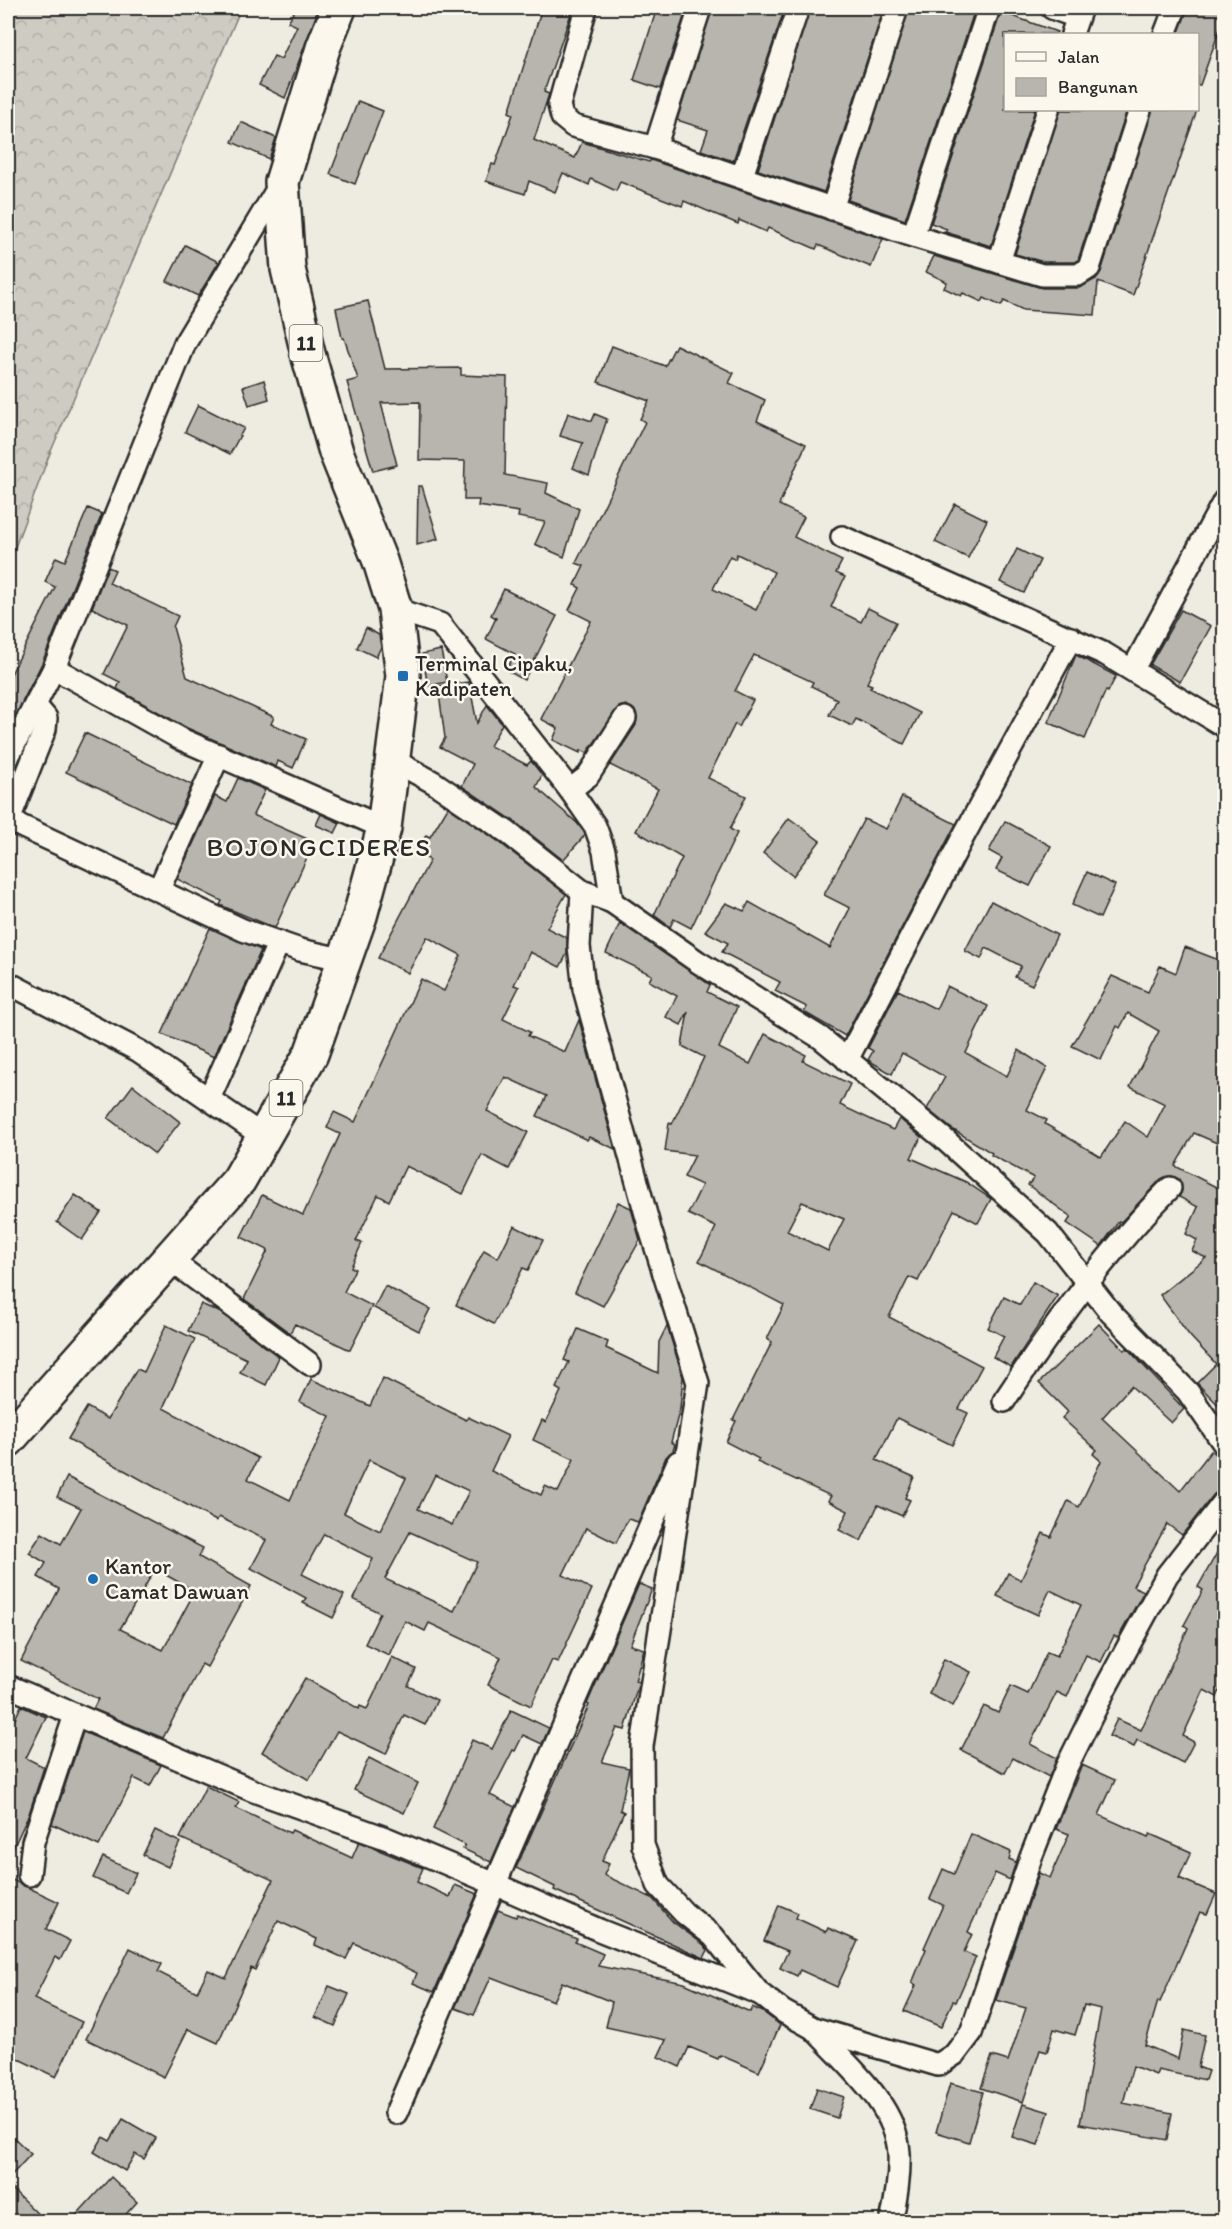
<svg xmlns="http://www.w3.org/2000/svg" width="1232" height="2229" font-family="Itim,sans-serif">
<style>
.forest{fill:url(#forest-crowns);stroke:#7c7b76;stroke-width:1.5}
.building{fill:#b8b5ae;stroke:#2b2b2b;stroke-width:1.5;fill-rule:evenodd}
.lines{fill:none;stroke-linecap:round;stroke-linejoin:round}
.street-casing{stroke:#2b2b2b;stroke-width:26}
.highway-casing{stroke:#2b2b2b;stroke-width:38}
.street{stroke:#fbf7ec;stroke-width:21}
.highway{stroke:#fbf7ec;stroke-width:33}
.poi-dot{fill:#1f6fb2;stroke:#fbf7ec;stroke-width:2}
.labels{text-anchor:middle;stroke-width:5;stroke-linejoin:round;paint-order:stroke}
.shield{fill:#fbf7ec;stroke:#696865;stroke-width:1.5}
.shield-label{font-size:21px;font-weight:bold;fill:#2b2b2b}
.poi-label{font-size:22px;fill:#2b2b2b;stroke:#fbf7ec;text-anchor:start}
.quarter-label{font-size:26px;letter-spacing:1.5px;fill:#2b2b2b;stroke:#fbf7ec}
</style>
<defs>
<pattern id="forest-crowns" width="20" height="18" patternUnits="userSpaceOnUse" patternTransform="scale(1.5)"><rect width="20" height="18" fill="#cecbc2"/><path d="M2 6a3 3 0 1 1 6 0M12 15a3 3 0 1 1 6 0" fill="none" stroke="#b1aea7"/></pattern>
</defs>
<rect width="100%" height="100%" fill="#eeebe0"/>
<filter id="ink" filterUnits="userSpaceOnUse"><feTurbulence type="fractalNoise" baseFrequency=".0167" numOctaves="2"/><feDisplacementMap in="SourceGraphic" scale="12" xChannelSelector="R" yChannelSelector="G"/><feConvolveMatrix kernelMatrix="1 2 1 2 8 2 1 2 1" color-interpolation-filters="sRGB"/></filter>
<g filter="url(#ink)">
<path class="forest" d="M8 8H241L48 458 8 566Z"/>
<g class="building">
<path d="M296 8H319L285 98 259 85 274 56 281 59 297 26 288 22Z"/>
<path d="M542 8H573L544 92 549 94 534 140 575 158 582 142 649 162 651 160 883 239 871 267 818 245 816 249 768 228 766 232 739 220 738 224 684 201 682 206 620 182 616 191 591 179 589 185 563 173 555 192 529 181 525 194 486 181 492 164 495 165 513 114 509 112Z"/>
<path d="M657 8H687L660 89 634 80Z"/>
<path d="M712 8H785L733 161 701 150 708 130 677 120Z"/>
<path d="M810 8H884L824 192 758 170Z"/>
<path d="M909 8 975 9 905 220 848 200Z"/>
<path d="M1188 8H1224V17L1200 85H1197V34H1178Z"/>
<path d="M1001 12 1057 32 1056 34H1005V110H1035L991 246 945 232 947 229 931 223Z"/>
<path d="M358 101 383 111 355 184 330 174Z"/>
<path d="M1060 110H1127L1078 260 1074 262H1044L1015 254Z"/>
<path d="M1152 110H1197L1133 295 1098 282 1095 315 1023 310 1004 301 1001 306 984 298 982 302 963 293 961 296 944 288 947 282 926 272 934 256 1042 288H1079L1096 279 1101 272Z"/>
<path d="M241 122 276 138 269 159 232 142Z"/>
<path d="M185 245 219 262 198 296 167 281Z"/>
<path d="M368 301 385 369 461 368V375L507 377 505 475 548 483 546 493 579 509 564 557 535 544 545 522 518 517 519 512 478 506 479 500H464L465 461 419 460 420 402 381 403 397 465 373 471 347 382 358 379 344 338H342L336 308Z"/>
<path d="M676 345 734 373 729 383 765 400 757 421 806 444 779 505 804 517 794 537 842 561 836 573 845 577 831 607 861 622 868 608 896 622 867 683 872 685 870 688 920 713 904 744 856 719 852 726 829 715 837 699 811 686 813 682 754 655 735 691 753 700 739 727 735 724 708 778 746 796 730 829 737 833 691 928 674 919 670 927 654 915 682 858 636 831 658 789 610 765 636 725V712L626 705 619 707 587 753 581 750 580 753 553 740 558 728 541 719 591 621 569 610 580 588 575 585 584 566 576 563 645 422 640 419 649 401 598 382 612 346 665 366ZM737 554 774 572 756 610 713 589 730 556 735 559Z"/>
<path d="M264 380 269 399 249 405 243 387Z"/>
<path d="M198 405 244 428 230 454 185 432Z"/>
<path d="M568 413 592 421 595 414 607 419 589 475 573 468 583 443 560 436Z"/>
<path d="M418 486H422L438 539 417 545Z"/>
<path d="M955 504 987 520 968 558 935 542Z"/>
<path d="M88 508 102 514 42 663 8 730V680L55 587 45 582 56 557 65 561Z"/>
<path d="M1017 549 1040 560 1024 593 1000 582Z"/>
<path d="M108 567 115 570 109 583 178 616 173 627 187 677 274 717 271 724 306 739 293 768 278 761 276 767 187 728 117 689 120 682 104 674 128 625 92 608Z"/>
<path d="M504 589 557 616 524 680 506 670 515 654 486 639 496 618 491 615Z"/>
<path d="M1181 610 1211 626 1180 682 1150 665Z"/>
<path d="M366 628 379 635 381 647 376 657 357 648Z"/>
<path d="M441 650 447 682 428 686 422 654Z"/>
<path d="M1076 655 1116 676 1108 692 1106 690 1085 739 1048 722Z"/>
<path d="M469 682 477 723 487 705 502 724 490 746 527 765 531 761 542 775 536 787 577 823 584 832 585 835 563 860 514 821 462 786 473 764 440 747 445 738 438 686Z"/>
<path d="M85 733 192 785 174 824 66 772Z"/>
<path d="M238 778 265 790 253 815 314 842 275 928 220 905 222 901 177 879 215 796 227 802Z"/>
<path d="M902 797 956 824 845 1036 804 1012 807 1007 775 991 780 982 722 952 728 943 705 931 726 903 744 911 749 902 830 948 850 908 824 895 864 819 886 829Z"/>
<path d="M448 807 499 842 566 894 547 928 567 938V954L560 967 530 952 514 985 519 987 503 1019 530 1032 528 1036 565 1052 579 1020 615 1149 589 1137 587 1140 537 1116 547 1096 505 1077 487 1111 528 1132 509 1169 482 1155 463 1194 406 1166 389 1201 378 1195 356 1241 362 1243 351 1267 355 1269 344 1292 372 1306 350 1350 295 1324 290 1333 244 1299 268 1250 241 1237 262 1195 303 1215 340 1134 327 1128 334 1112 355 1122 421 979 444 991 461 955 427 937 408 973 378 958 430 860 417 853 426 835 430 837Z"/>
<path d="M321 814 340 823 335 833 316 825Z"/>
<path d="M789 818 820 841 793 876 763 853Z"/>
<path d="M1005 821 1051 846 1030 886 996 870 1002 858 989 851Z"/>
<path d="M1087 872 1115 885 1100 918 1072 905Z"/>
<path d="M991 901 1057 935 1032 985 1015 977 1021 966 986 948 981 959 965 951Z"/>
<path d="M620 923 710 985 707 992 737 1007 719 1048 750 1064 765 1034 806 1055 803 1061 850 1084 840 1105 893 1130 899 1119 901 1120 921 1137 911 1158 966 1182 991 1199 978 1223 954 1210 918 1281 909 1277 889 1317 982 1366 959 1409 968 1413 952 1445 897 1418 876 1460 914 1477 905 1498 910 1500 902 1516 878 1505 861 1541 839 1530 848 1511 828 1501 831 1496 757 1462 759 1459 726 1442 736 1421 733 1420 772 1342 767 1339 784 1305 699 1261 716 1227 688 1214 702 1185 684 1177 695 1155 665 1151 669 1123 672 1124 704 1057 682 1046 688 1012 681 1025 666 1017 677 996 649 981 652 975 606 953ZM802 1202 844 1219 828 1251 787 1231Z"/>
<path d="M210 928 261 950 214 1057 162 1034Z"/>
<path d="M1185 947 1224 962V1015L1217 1032 1224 1037V1146L1194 1133 1175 1166 1224 1191V1411L1197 1383 1216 1364 1189 1335 1160 1295 1206 1258 1192 1251 1197 1240 1186 1234 1198 1207 1179 1197 1182 1190 1179 1179 1172 1176 1161 1179 1121 1222 1119 1221 1101 1246 1067 1223 1071 1217 1028 1185 1034 1178 991 1155 992 1153 952 1129 927 1109 945 1077 902 1053 892 1074 868 1060 873 1051 868 1048 898 990 936 1009 947 986 988 1006 966 1053 1007 1076 1019 1050 1047 1068 1027 1110 1047 1120 1045 1124 1101 1157 1125 1121 1148 1137 1165 1104 1130 1087 1159 1031 1128 1013 1120 1028 1117 1026 1101 1060 1072 1046 1112 976 1148 992 1160 966 1176 973Z"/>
<path d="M133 1085 180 1122 155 1154 108 1118Z"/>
<path d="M75 1195 101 1212 82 1240 57 1222Z"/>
<path d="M618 1202 631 1208 640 1240 603 1306 575 1292Z"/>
<path d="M514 1226 543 1240 528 1270 523 1268 494 1324 456 1305 484 1250 498 1258Z"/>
<path d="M1033 1282 1058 1296 1011 1367 993 1357 1004 1336 988 1328 1004 1297 1020 1305Z"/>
<path d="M385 1286 430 1309 419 1331 374 1308Z"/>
<path d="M201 1304 219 1312 279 1357 266 1385 240 1372 247 1359 188 1331Z"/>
<path d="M1099 1324 1124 1350 1127 1348 1184 1409 1171 1423 1131 1386 1102 1418 1180 1491 1211 1451 1224 1461V1489L1214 1494 1182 1535 1167 1524 1133 1586 1144 1591 1118 1638 1114 1636 1101 1662 1086 1655 1067 1697 1057 1692 1030 1744 1057 1758 1049 1777 1013 1758 1005 1773 961 1750 984 1706 998 1713 1011 1686 1028 1694 1047 1652 1057 1656 1081 1605 1050 1590 1038 1615 997 1596 1008 1573 1021 1580 1043 1533 1051 1537 1068 1501 1079 1507 1101 1461 1093 1454 1097 1450 1062 1418 1068 1412 1039 1383Z"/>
<path d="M166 1325 195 1339 163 1408 258 1458 248 1479 290 1500 330 1416 300 1402 311 1379 370 1406 383 1378 466 1420 468 1417 508 1436 491 1471 541 1495 545 1486 558 1492 574 1459 533 1440 542 1420 546 1422 561 1391 556 1388 569 1362 564 1360 578 1329 608 1342 606 1348 658 1373 659 1342 667 1326 683 1377 680 1408 671 1442 675 1444 673 1451 666 1457 638 1522 628 1519 616 1543 586 1528 563 1575 592 1589 558 1662 552 1660 531 1706 488 1685 501 1657 429 1623 425 1631 405 1621 389 1655 365 1644 380 1613 353 1599 373 1559 324 1534 302 1574 344 1595 333 1618 303 1603 306 1598 251 1568 266 1540 219 1517 216 1521 68 1439 87 1407 108 1419 137 1369 144 1372ZM369 1460 406 1478 380 1531 344 1513ZM435 1475 469 1491 452 1525 418 1509ZM410 1532 477 1562 454 1611 385 1579Z"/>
<path d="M67 1477 203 1548 199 1557 251 1586 207 1667 202 1664 163 1738 93 1709 98 1699 21 1661 59 1589 38 1577 46 1563 29 1553 42 1533 61 1544 81 1508 57 1497ZM155 1569 195 1591 163 1650 120 1629Z"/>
<path d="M1224 1540V1681L1217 1697 1204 1690 1183 1736 1194 1742 1183 1763 1137 1740 1134 1747 1109 1736 1117 1719 1141 1730 1188 1628 1184 1625 1203 1590 1198 1587Z"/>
<path d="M639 1584 652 1589 630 1645 644 1649 635 1681 639 1682 625 1730 617 1728 602 1762 629 1768 620 1810 624 1812 602 1861 609 1864 604 1875 652 1898 673 1922 704 1945 708 1950 704 1958 554 1890 555 1887 516 1868 589 1705 587 1704Z"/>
<path d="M392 1657 416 1669 408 1686 437 1700 425 1725 404 1715 386 1754 337 1731 309 1780 262 1752 305 1678 359 1709 360 1706 367 1709Z"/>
<path d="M944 1659 971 1672 953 1706 929 1694Z"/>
<path d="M21 1706 46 1717 26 1758 44 1767 29 1814 8 1859V1734Z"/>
<path d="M511 1710 549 1728 542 1744 523 1735 515 1751 513 1750 490 1795 515 1807 491 1862 463 1849 465 1845 433 1829 472 1740 492 1749Z"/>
<path d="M83 1732 161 1765 150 1786 134 1778 99 1846 52 1824Z"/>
<path d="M369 1758 418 1783 404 1813 354 1790Z"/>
<path d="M1082 1765 1115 1780 1099 1815 1148 1837 1150 1834 1191 1852 1179 1878 1216 1894 1207 1914 1200 1912 1160 2002 1158 2001 1145 2045 1178 2059 1184 2030 1205 2035 1198 2067 1208 2071 1205 2080 1158 2070 1156 2075 1133 2066 1123 2103 1172 2113 1167 2140 1080 2124 1101 2009 1084 2005 1075 2035 1054 2029 1047 2052 1040 2050 1023 2102 981 2088 992 2056 1008 2061 1026 2008 996 2000 1039 1873 1050 1878 1069 1834 1056 1829Z"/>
<path d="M206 1786 239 1802 236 1808 290 1833 292 1830 352 1858 359 1842 423 1868 417 1882 450 1897 455 1885 477 1894 434 1992 413 1983 417 1973 354 1943 346 1959 315 1945 317 1939 278 1921 255 1970 251 1968 218 2043 188 2029 164 2077 86 2039 130 1948 162 1964 158 1972 197 1992 208 1970 226 1978 273 1880 180 1838Z"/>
<path d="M155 1830 180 1842 168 1867 143 1855Z"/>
<path d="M971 1834 1011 1852 1009 1859 1016 1862 1010 1880 995 1873 968 1932 972 1934 964 1952 976 1957 956 2002 953 2001 941 2027 904 2011 916 1985 912 1983 926 1949 924 1948 943 1905 930 1899 943 1869 954 1874Z"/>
<path d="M103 1857 136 1873 126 1893 93 1878Z"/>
<path d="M8 1878 59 1902 46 1929 70 1941 60 1960 55 1957 34 1999 82 2022 56 2077 8 2054Z"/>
<path d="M779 1905 798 1913 796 1918 826 1932 828 1928 858 1941 837 1987 800 1970 797 1976 780 1968 788 1951 764 1941Z"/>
<path d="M498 1910 516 1917 517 1914 577 1939 575 1942 603 1954 598 1966 684 1983 750 2012 752 2007 763 2012 780 2025 759 2072 720 2055 718 2059 689 2047 680 2067 658 2057 666 2040 606 2027 612 2002 562 1982 553 2001 491 1977 474 2015 455 2008Z"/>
<path d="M329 1986 349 1994 335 2026 315 2017Z"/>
<path d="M950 2083 983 2092 969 2142 936 2132Z"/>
<path d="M817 2088 844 2097 837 2118 810 2109Z"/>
<path d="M1023 2104 1049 2112 1038 2145 1012 2137Z"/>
<path d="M123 2119 156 2138 144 2159 135 2154 125 2171 94 2152 103 2137 110 2141Z"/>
<path d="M8 2132 31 2154 8 2179Z"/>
<path d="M111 2177 137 2202 119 2222H70Z"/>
<path d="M8 2185 46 2222H8Z"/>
</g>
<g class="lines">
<g class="street-casing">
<g id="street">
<path d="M586 8 559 105 562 117 573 126 655 148 913 236 1042 275H1078L1089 268 1140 110"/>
<path d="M1052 8 1077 17"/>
<path d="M1072 34 1081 8"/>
<path d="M1165 34 1175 8"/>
<path d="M655 148 700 8"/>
<path d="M742 176 798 8"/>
<path d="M832 209 897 8"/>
<path d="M913 236 989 8"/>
<path d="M999 262 1048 110"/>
<path d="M842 537 1105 654 1224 726"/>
<path d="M395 609 440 624 570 790 595 826 604 851 612 902"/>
<path d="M54 668 181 739 384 828"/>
<path d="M1133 669 1224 501"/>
<path d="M8 757 54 668 185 343 281 183"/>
<path d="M391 759 433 782 507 832 582 891 612 902 698 962 821 1038 943 1138 1048 1233 1111 1313 1188 1392 1224 1444"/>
<path d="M570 790 588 776 625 718"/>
<path d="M8 820 243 930 300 950 346 960"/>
<path d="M8 822 45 729 46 718 35 705"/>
<path d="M159 889 219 755"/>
<path d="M582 891 579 946 584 989 650 1229 698 1383 642 1746 643 1845 658 1885 684 1913 713 1936 759 1993 784 2012 813 2028 938 2065 955 2054 971 2033 1031 1857 1066 1768 1106 1687 1167 1575 1224 1502"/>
<path d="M8 983 139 1051 264 1137"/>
<path d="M847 1060 963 837 1071 638"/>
<path d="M209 1099 279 942"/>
<path d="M169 1259 310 1364"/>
<path d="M1004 1401C1052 1328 1108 1250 1170 1188"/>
<path d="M8 1686 254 1791 388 1839 495 1884 678 1462"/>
<path d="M29 1875 33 1842 75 1715"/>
<path d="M814 2029C845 2063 896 2104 899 2153 900 2175 896 2200 891 2222"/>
<path d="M396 2113 495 1884 599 1930 758 1993"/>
</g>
</g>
<g class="highway-casing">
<path id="highway" d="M8 1440 239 1180 311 1054 360 916 384 828 403 676 395 609 380 561 336 452 308 354 288 269 282 182 323 48 339 8"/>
</g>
<use href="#street" class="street"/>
<use href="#highway" class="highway"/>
</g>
</g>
<g class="poi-dot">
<rect x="397" y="670" width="12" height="12" rx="3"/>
<circle cx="93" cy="1579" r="6"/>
</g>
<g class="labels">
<g class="shield">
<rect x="289.5" y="325" width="33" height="36" rx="4.5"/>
<rect x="269.5" y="1080" width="33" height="36" rx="4.5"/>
</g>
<g class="shield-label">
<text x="306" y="350">11</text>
<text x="286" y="1105">11</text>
</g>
<g class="poi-label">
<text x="415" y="671">Terminal Cipaku,<tspan x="415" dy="25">Kadipaten</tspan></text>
<text x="105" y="1574">Kantor<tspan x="105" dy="25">Camat Dawuan</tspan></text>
</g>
<g class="quarter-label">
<text x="319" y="856">BOJONGCIDERES</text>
</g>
</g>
<rect width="1232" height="2229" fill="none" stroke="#fbf7ec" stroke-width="30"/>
<rect x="15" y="15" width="1202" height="2199" fill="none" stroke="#2b2b2b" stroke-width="2" filter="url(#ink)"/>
<rect x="1004" y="33" width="195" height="78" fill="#fbf7ec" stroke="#a8a59f" stroke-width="1.5"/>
<rect x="1016" y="52" width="30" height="9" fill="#fbf7ec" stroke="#a8a59f" stroke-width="1.5"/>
<text x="1058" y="63" font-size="18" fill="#2b2b2b">Jalan</text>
<rect x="1016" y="78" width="30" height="18" fill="#b8b5ae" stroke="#a8a59f" stroke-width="1.5"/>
<text x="1058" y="93" font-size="18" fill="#2b2b2b">Bangunan</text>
</svg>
